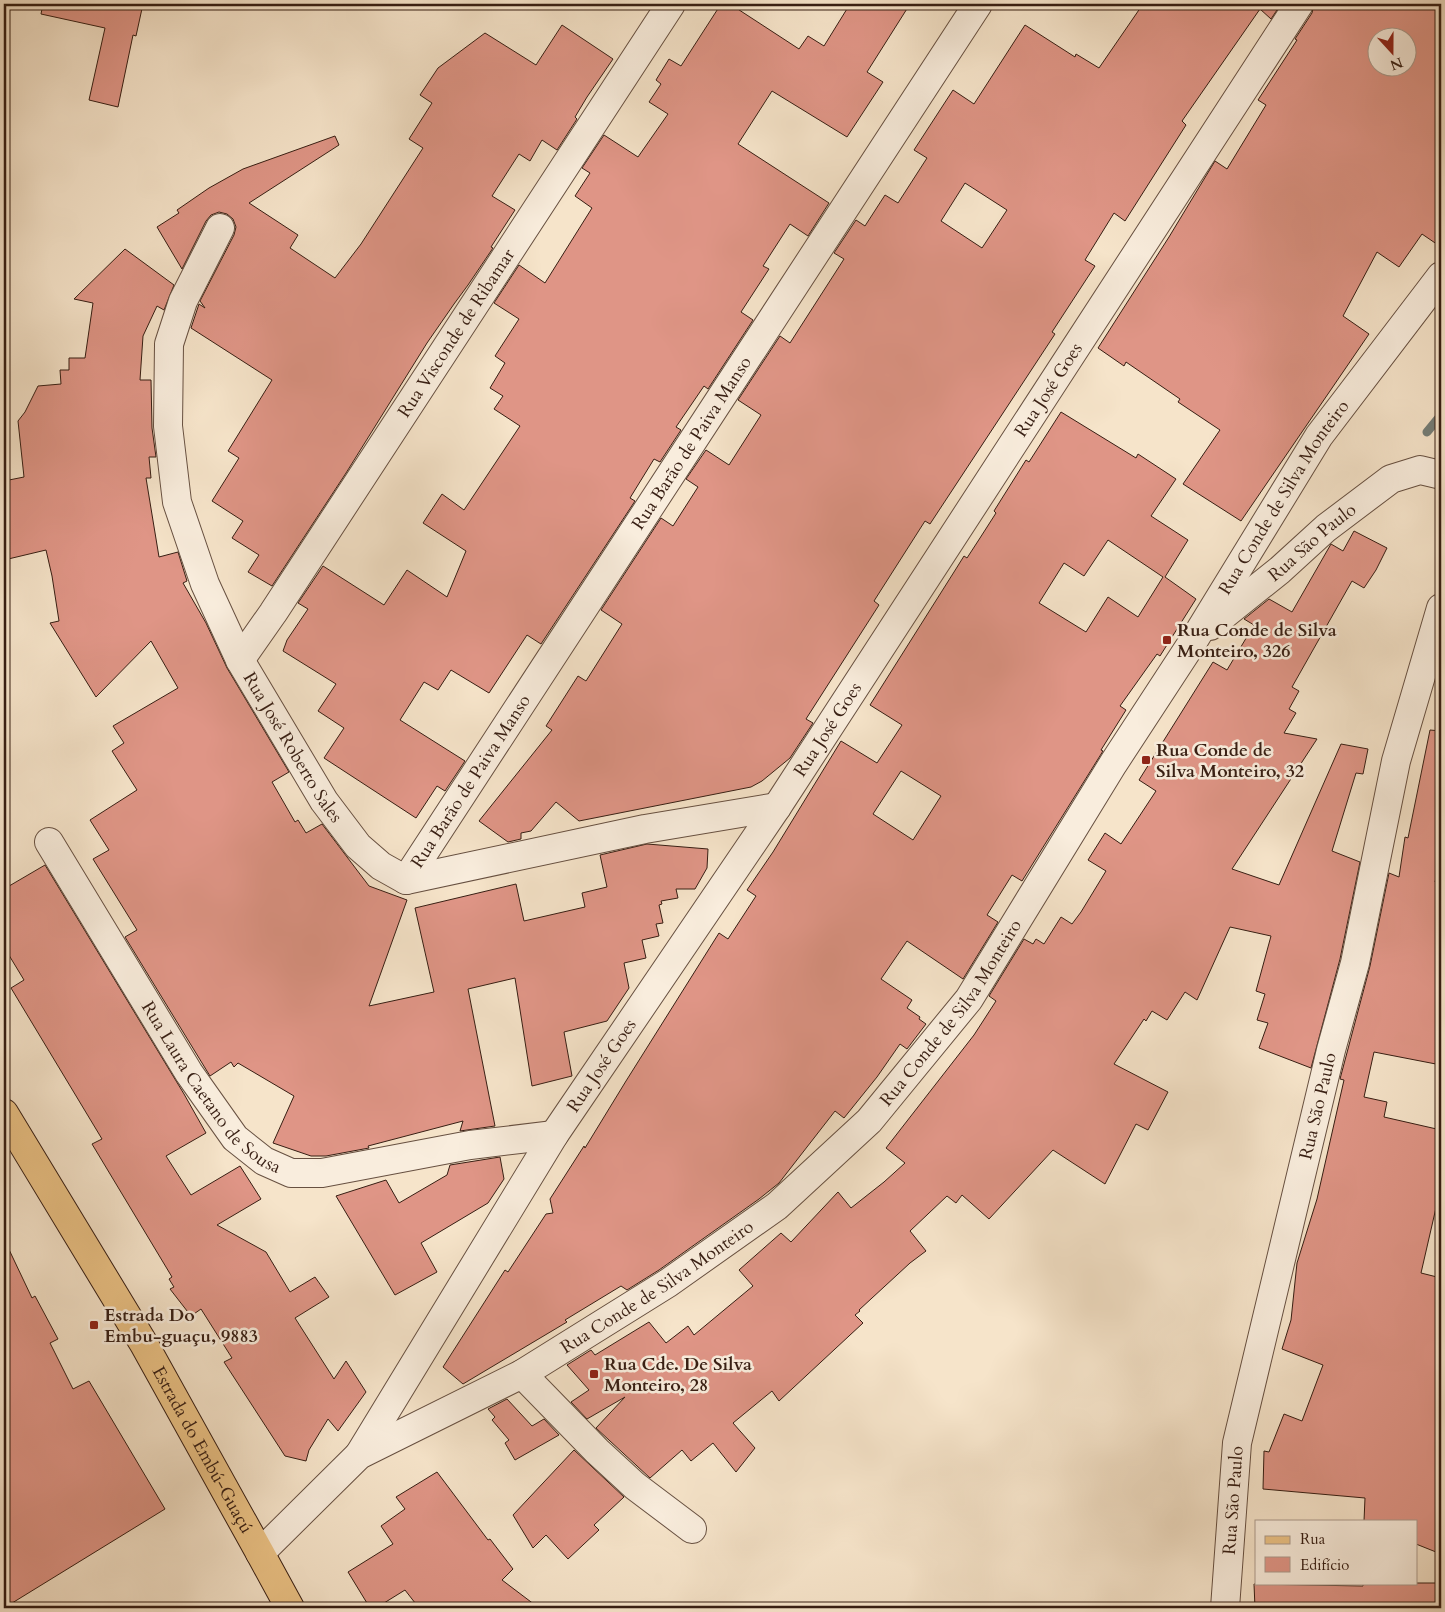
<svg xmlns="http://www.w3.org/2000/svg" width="1445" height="1612" font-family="Cardo,serif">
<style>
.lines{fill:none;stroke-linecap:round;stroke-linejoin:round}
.stream{stroke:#757e78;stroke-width:9}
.building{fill:#df9586;stroke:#371e13;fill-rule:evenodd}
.minor-casing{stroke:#675041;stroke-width:30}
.major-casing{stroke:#371e13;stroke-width:30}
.minor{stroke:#f9eddd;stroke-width:28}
.major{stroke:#ebc285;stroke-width:28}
.poi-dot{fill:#8f2418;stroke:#f9eddd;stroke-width:2}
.labels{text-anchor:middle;stroke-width:5;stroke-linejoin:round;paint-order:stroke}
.street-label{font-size:18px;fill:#371e13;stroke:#f9eddd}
.poi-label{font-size:18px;font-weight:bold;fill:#371e13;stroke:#f9eddd;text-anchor:start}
</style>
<rect width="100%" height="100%" fill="#f6e4ca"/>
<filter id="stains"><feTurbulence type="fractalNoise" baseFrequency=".004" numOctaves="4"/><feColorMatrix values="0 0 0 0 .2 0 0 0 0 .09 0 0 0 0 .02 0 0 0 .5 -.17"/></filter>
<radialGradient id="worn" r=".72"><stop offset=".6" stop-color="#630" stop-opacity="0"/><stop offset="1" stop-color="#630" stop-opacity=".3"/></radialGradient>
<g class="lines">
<path class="stream" d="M1427 432 1441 415"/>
</g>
<g class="building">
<path d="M43 4H143L136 36 133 35 118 107 89 100 105 28 41 14Z"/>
<path d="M721 4H730L799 49 808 36 824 46 850 4H910L867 72 883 82 847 137 772 91 738 144 829 203 808 236 790 224 763 266 769 269 741 312 753 320 708 389 704 386 676 427 681 430 660 462 654 459 630 498 635 501 541 644 527 635 489 693 451 670 438 690 424 682 400 720 465 761 445 791 437 786 416 818 324 758 344 728 318 711 336 684 283 651 287 640 308 609 298 603 323 566 384 605 407 570 447 597 466 551 423 523 442 494 464 510 520 426 494 409 503 396 490 388 505 363 495 356 519 319 494 303 519 265 545 283 592 208 575 196 590 173 582 168 604 135 638 157 668 114 649 102 661 84 656 80 669 59 681 66Z"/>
<path d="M1143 4H1281L1271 19 1260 9 1182 121 1186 125 1125 221 1114 213 1085 260 1095 266 1052 332 1055 334 930 524 925 521 874 601 879 605 806 719 813 723 790 758 762 781 751 787 579 821 556 802 531 831 521 833V839L508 842 479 821 552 730 546 726 578 676 586 681 622 624 601 610 661 518 673 526 698 487 686 479 706 450 729 465 761 415 738 400 780 336 790 343 844 259 834 253 856 220 865 226 885 195 898 203 927 158 914 150 953 90 974 104 1025 25 1075 57 1076 54 1099 68ZM965 183 1007 210 982 248 941 221Z"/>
<path d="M1314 4H1441V247L1422 234 1399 267 1377 252 1343 316 1369 334 1241 521 1183 484 1220 430 1178 402 1180 399 1126 362 1124 366 1098 348 1169 237 1215 161 1227 169 1266 105 1258 100 1297 40 1295 39 1312 13ZM1378 38H1408V68H1378Z"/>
<path d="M562 25 613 59 587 97 575 117 577 119 557 150 542 140 530 161 519 154 492 196 515 210 491 247 493 248 468 285 454 304 427 343 346 473 272 586 248 572 259 555 232 538 243 521 212 501 239 458 228 451 272 380 191 328 199 304 205 308 200 301 234 235 236 227 233 219 227 214 219 212 211 215 206 221 182 269 157 227 179 213 177 210 209 188 243 169 335 136 339 145 249 203 298 235 290 248 335 278 361 244 423 148 409 139 432 103 420 95 438 68 485 33 536 65Z"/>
<path d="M125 249 174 285 164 310 157 306 143 336 140 380H151L152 428 156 457H149L151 478H146L159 557 178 552 187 581 183 583 206 623 227 668 289 772 272 782 295 822 298 820 306 833 322 824 369 886 407 900 369 1006 434 992 415 908 516 884 524 921 585 907 582 893 607 887 600 855 647 844 708 849 707 868 695 889H676L678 898 661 901 662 904 659 905 663 923 656 924 659 936 642 940 646 958 624 963 629 988 607 1021 564 1032 572 1076 532 1086 515 978 468 989 495 1126 460 1131 463 1121 368 1146 369 1148 326 1156H311L273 1143 294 1096 238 1063 234 1067 231 1062 210 1076 125 937 137 930 93 859 109 850 90 820 137 790 112 751 124 743 113 726 178 688 151 641 96 697 50 623 59 621 52 576 46 550 4 560V481L24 477 18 421 25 412 38 386 61 384 60 370H69V358H85L93 303 74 299Z"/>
<path d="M1061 412 1136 458 1138 454 1176 479 1151 516 1188 540 1165 577 1196 599 1160 656 1157 654 1120 706 1126 710 1101 750 1103 751 1022 881 1012 875 987 915 998 922 963 979 907 941 881 979 912 1000 907 1008 920 1017 919 1019 926 1024 907 1049 900 1044 877 1077 844 1118 835 1111 779 1183 759 1199 659 1270 627 1290 621 1286 565 1320 567 1322 463 1384 443 1367 505 1270 508 1272 546 1214 553 1213 550 1199 584 1146 585 1148 626 1081 719 933 728 939 756 896 747 890 773 852 841 741 877 763 902 725 870 705 954 572 964 556 967 558 980 538 996 513 994 511 1026 460 1029 462ZM1108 540 1163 577 1138 617 1108 597 1086 632 1039 603 1064 563 1084 576ZM901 771 941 796 913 840 873 814Z"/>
<path d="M1354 531 1387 548 1376 570 1364 588 1352 581 1292 687 1299 691 1289 709 1296 713 1284 733 1317 739 1232 869 1279 885 1341 744 1368 749 1363 774 1356 773 1332 851 1360 862 1340 959 1311 1068 1259 1048 1268 1023 1257 1020 1265 994 1256 991 1271 936 1230 927 1197 1000 1185 992 1167 1020 1152 1011 1146 1021 1144 1019 1114 1064 1168 1092 1148 1130 1136 1124 1105 1184 1053 1150 989 1219 962 1195 956 1203 947 1196 910 1231 926 1251 910 1263 859 1310 860 1311 855 1315 863 1323 779 1401 772 1391 733 1423 755 1448 736 1472 713 1443 691 1461 682 1450 650 1478 596 1428 625 1397 587 1419 571 1402 589 1390 567 1365 591 1350 595 1355 649 1322 666 1343 688 1326 694 1335 753 1286 739 1270 781 1233 791 1242 838 1192 851 1208 884 1182 905 1163 886 1148 974 1035 996 1001 989 996 1024 939 1033 944 1036 939 1044 944 1061 917 1072 924 1081 912 1106 871 1088 860 1105 833 1121 844 1156 791 1139 780 1213 662 1227 670 1254 625 1244 619 1269 599 1292 612 1331 544 1343 551Z"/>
<path d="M1430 730 1441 731V856L1435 882 1441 883V1065L1374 1052 1364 1097 1387 1102 1384 1117 1441 1130V1186L1421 1273 1441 1278V1554L1416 1544V1521H1364L1365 1498 1263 1489 1264 1451 1269 1452 1284 1414 1302 1421 1323 1365 1282 1349 1291 1320 1297 1263 1317 1199 1344 1080 1340 1079 1370 966 1389 873 1399 877 1405 837 1408 838Z"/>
<path d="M45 865 184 1094 206 1133 166 1156 191 1195 240 1166 261 1199 217 1225 266 1252 290 1292 315 1277 329 1297 295 1318 334 1379 346 1361 366 1392 338 1431 328 1419 309 1450 306 1461 285 1456 224 1362 232 1358 201 1309 191 1316 170 1289 174 1287 169 1279 172 1277 92 1144 102 1139 11 988 24 980 4 947V889Z"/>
<path d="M500 1157 504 1179 488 1203 421 1243 437 1272 395 1295 336 1196 386 1180 399 1203 447 1175 450 1165Z"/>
<path d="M4 1239 32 1298 35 1296 58 1339 50 1343 73 1389 89 1381 165 1509 4 1608Z"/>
<path d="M507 1399 532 1426 544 1419 559 1435 515 1460 505 1443 509 1440 492 1420 495 1417 488 1409Z"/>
<path d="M574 1450 624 1497 594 1525 599 1530 568 1559 546 1535 533 1548 513 1515Z"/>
<path d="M437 1472 488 1540 490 1539 513 1569 502 1580 539 1608H419L405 1590 376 1608H370L348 1572 393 1544 381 1526 405 1509 396 1497Z"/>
<path d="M1363 1583H1439V1608H1255L1254 1584 1363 1586Z"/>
</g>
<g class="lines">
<g class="minor-casing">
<g id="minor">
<path id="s1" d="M220 228 183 301 169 344 168 426 177 502 205 584 240 660 324 801 358 846 381 866 406 880 645 829 777 807"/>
<path id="s2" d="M1210 626 1280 570 1326 528 1391 479 1420 470 1441 475"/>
<path id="s3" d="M240 660 273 613 671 4"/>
<path id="s4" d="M49 842 189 1073 235 1138 264 1161 291 1173H322L470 1145 554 1135"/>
<path id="s5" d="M406 880 978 4"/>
<path d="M522 1374 597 1451 635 1486 692 1529"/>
<path id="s6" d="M359 1455 554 1135 777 807 1299 4"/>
<path id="s7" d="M260 1553 359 1455 522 1374 668 1283 777 1206 869 1121 969 999 1113 764 1194 640 1319 436 1441 276"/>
<path id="s8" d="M1225 1608 1237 1443 1331 1050 1355 963 1396 761 1441 608"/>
</g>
</g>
<g class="major-casing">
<g id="major">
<path id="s9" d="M4 1113 144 1344 260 1553 290 1608"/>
</g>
</g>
<use href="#minor" class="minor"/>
<use href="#major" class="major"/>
</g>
<g class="poi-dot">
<rect x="1162" y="635" width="10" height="10" rx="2.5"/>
<rect x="1141" y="755" width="10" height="10" rx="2.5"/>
<rect x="89" y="1320" width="10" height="10" rx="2.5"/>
<rect x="589" y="1369" width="10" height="10" rx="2.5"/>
</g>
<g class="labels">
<g class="street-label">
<text dy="6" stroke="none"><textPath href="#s3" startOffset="392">Rua Visconde de Ribamar</textPath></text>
<text dy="6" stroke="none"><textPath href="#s6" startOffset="1269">Rua José Goes</textPath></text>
<text dy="6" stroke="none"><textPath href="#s5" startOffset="522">Rua Barão de Paiva Manso</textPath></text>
<text dy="6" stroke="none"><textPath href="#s7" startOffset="1502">Rua Conde de Silva Monteiro</textPath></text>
<text dy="6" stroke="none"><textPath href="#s2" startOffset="132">Rua São Paulo</textPath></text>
<text dy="6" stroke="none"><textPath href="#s6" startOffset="864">Rua José Goes</textPath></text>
<text dy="6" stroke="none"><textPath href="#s1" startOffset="558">Rua José Roberto Sales</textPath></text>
<text dy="6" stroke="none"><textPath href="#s5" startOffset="118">Rua Barão de Paiva Manso</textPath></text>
<text dy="6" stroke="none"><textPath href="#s7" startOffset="888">Rua Conde de Silva Monteiro</textPath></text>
<text dy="6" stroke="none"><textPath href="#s6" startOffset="459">Rua José Goes</textPath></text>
<text dy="6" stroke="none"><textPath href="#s4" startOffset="296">Rua Laura Caetano de Sousa</textPath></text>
<text dy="6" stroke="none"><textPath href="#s8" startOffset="512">Rua São Paulo</textPath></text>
<text dy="6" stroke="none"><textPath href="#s7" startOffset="482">Rua Conde de Silva Monteiro</textPath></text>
<text dy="6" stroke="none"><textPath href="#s9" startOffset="391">Estrada do Embú-Guaçú</textPath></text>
<text dy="6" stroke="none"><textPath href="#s8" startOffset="108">Rua São Paulo</textPath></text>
</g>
<g class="poi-label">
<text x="1177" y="636">Rua Conde de Silva<tspan x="1177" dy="21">Monteiro, 326</tspan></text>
<text x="1156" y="756">Rua Conde de<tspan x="1156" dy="21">Silva Monteiro, 32</tspan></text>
<text x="104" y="1321">Estrada Do<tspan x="104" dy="21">Embu-guaçu, 9883</tspan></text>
<text x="604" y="1370">Rua Cde. De Silva<tspan x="604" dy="21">Monteiro, 28</tspan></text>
</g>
</g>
<rect width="1445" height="1612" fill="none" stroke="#f6e4ca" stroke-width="20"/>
<rect x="5" y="5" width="1435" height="1602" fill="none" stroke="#371e13" stroke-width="2.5"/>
<rect x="10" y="10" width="1425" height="1592" fill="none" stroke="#371e13"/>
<rect x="1255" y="1520" width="162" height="65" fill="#f9eddd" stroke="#ab9a8c"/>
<rect x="1265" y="1536" width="25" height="8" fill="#ebc285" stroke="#ab9a8c"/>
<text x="1300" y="1544" font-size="15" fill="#371e13">Rua</text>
<rect x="1265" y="1557" width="25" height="15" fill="#df9586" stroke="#ab9a8c"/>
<text x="1300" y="1570" font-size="15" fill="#371e13">Edifício</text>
<g transform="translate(1392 52) rotate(159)"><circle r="24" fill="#f9eddd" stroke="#ab9a8c"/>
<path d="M0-4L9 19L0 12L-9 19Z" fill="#8f2418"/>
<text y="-8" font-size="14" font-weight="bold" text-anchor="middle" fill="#371e13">N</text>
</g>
<rect width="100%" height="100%" filter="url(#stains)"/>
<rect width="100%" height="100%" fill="url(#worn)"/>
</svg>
